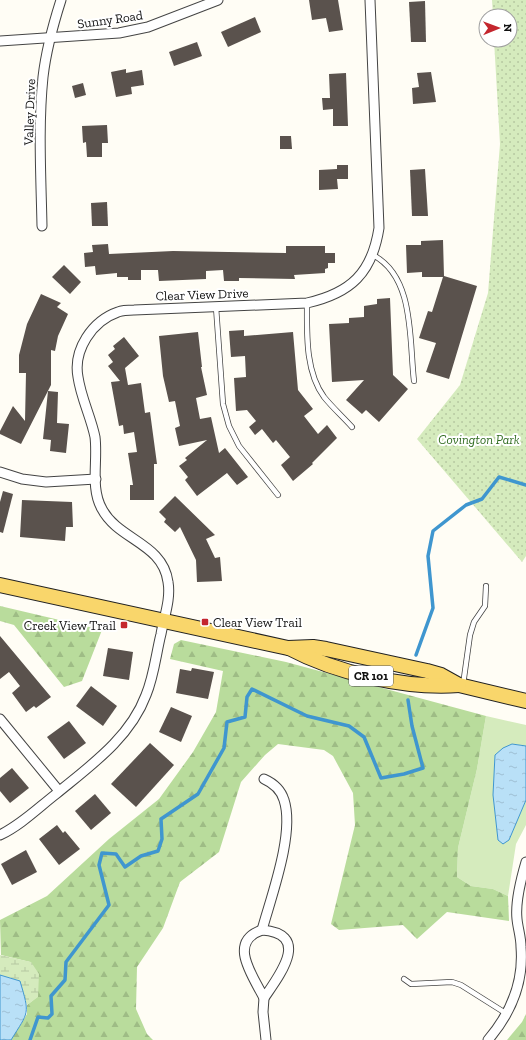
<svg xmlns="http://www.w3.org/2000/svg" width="526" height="1040" font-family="'Zilla Slab',serif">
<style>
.grass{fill:#d5ebbd}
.forest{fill:url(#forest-firs)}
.wetland{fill:url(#wetland-marsh)}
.park{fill:url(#park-dots)}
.water{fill:url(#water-ripples);stroke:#3f96cf}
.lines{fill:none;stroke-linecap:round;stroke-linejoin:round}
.stream{stroke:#3f96cf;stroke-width:3.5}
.building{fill:#5a524d}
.lane-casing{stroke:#444;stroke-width:6}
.street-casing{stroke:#444;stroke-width:11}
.primary-casing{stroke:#222;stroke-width:16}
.lane{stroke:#fff;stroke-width:4.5}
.street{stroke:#fff;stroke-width:9}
.primary{stroke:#f9d66b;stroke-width:14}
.poi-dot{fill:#c4262e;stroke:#fff;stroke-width:1.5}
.labels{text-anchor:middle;stroke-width:4;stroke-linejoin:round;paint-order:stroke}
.shield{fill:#fff;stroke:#585858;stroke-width:1}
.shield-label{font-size:12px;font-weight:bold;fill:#111}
.street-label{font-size:13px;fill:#111;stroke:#fff}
.park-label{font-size:13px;font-style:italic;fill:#2f6b1f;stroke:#fff}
.poi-label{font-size:13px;fill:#111;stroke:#fff;text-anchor:start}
</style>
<defs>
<pattern id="forest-firs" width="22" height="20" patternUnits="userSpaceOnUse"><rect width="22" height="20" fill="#b9dc9c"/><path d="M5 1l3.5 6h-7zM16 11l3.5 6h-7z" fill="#9ebc85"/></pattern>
<pattern id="wetland-marsh" width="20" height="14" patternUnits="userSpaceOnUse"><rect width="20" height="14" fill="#d5ebbd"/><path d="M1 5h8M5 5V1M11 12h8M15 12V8" fill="none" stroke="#b6c8a1"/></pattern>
<pattern id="park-dots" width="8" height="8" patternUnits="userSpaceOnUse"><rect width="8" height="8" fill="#d5ebbd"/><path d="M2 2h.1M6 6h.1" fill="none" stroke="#b6c8a1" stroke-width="1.8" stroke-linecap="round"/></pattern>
<pattern id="water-ripples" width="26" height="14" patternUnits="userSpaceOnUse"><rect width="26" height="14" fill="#b9e0f7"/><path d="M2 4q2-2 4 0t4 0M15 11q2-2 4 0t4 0" fill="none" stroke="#9ebfd3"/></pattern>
</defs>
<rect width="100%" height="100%" fill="#fffdf5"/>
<path class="grass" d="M486 716 526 725V746L512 744 495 755 493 795 498 840H509L526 800V825L516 844 508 896 493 889 471 886 457 877 458 848 477 769Z"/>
<g class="forest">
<path d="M0 606 102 630 82 681 64 687 14 625 0 621Z"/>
<path d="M181 640 286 662 486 716 477 769 458 848 457 877 471 886 493 889 508 896 509 921 447 912 417 939 403 925 339 930 331 924 355 825 353 793 333 756 324 750 278 744 265 755 241 782 219 852 180 882 163 928 137 967 136 1009 147 1034 153 1040H11L27 1014V1005L37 997 30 962 1 955 0 920 47 896 109 839 159 799 193 752 216 712 223 671 170 659 174 644Z"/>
<path d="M526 1014V1040H507L522 1022Z"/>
</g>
<path class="wetland" d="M0 955 31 962 39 974 38 997 27 1005 19 981 0 975Z"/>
<path class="park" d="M492 0H526V556L522 562 417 439 460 385 488 293 500 144 494 40H510V16H493Z"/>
<g class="water">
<path d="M512 744 526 746V800L509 840 503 844 498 840 493 795 495 755 503 748Z"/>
<path d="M0 975 20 981C30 1015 29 1011 11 1040H0Z"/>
</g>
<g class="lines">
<g class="stream">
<path d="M416 655 433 608 428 556 433 531 466 505 482 499 499 477 526 485"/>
<path d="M30 1040 38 1017 48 1018 52 1014 51 996 65 980 66 962 109 905 99 865 102 853 116 854 125 867 141 856 158 851 162 839 161 819 198 794 224 748 227 722 245 717 247 697 252 689 307 716 349 726 364 737 381 778 404 774 423 768 412 726 408 700"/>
</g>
</g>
<g class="building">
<path d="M309 0H338L343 30 329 32 326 18 312 20Z"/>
<path d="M425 1 426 42H411L409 2Z"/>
<path d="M255 17 261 32 228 47 221 32Z"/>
<path d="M197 42 202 56 174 66 169 52Z"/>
<path d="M126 69V73L142 70 144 85 131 87 132 94 116 97 111 72Z"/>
<path d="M431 72 436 102 413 104 412 88 419 87 417 73Z"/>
<path d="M346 73 348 126H333V109L323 110 322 98H330L329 74Z"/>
<path d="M83 83 86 95 75 98 72 86Z"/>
<path d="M107 125 108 143H102V157H87L86 142 83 143 82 126Z"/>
<path d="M280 136H291L292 149H280Z"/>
<path d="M337 165H348V179H337L338 189 319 190V170L337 169Z"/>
<path d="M425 169 428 216H412L410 170Z"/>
<path d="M107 202 108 226H92L91 203Z"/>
<path d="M443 240 444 276 477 286 449 379 426 372 436 343 419 338 428 311 432 312 443 277H422V272L407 273 406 245H421V241Z"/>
<path d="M108 244 109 254 173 251 286 253V246H325V253H335V263H328V268L325 269V273L294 275 295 279 239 278V281H224L223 270 206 271V279L159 281 158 270H141V280H128V277H117V273L96 275 95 266 85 267 84 253 93 252 92 245Z"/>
<path d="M64 265 81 282 70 294 52 277Z"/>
<path d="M41 294 61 303 57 307 68 314 58 336 55 351 51 350V385L21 444 0 434V431L13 406 25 421 26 373H19V355L27 324Z"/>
<path d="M390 298 393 375 408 389 379 422 366 410 362 414 346 400 364 380 332 382 329 324 349 323V318L364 317V306L377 304V299Z"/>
<path d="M244 330V336L293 332 298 390 313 409 304 416 318 434 327 425 337 438 312 463 313 464 293 481 281 465 290 457 276 440 273 443 262 429 255 435 249 427 256 421 247 410 236 411 234 378 246 377 245 356 231 357 229 331Z"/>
<path d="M198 332 202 367H201L207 395 196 398 200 419 211 417 219 453 225 448 248 477 237 485 227 473 197 496 185 480 188 477 179 466 187 460 185 458 207 440 179 446 175 428 180 426 175 401 169 402 163 376 159 336Z"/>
<path d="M124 337 139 356 125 368 128 385 141 383 145 413 150 412 157 464H154V500H130V485H133L128 453 137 452 134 432 124 434 123 425 119 426 111 382 120 381 108 366 113 362 108 355 115 349 113 346Z"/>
<path d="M48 391 58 392 57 423 69 424 66 453 50 451 51 440 43 439Z"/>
<path d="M3 491 13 494 3 533 0 532V502Z"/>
<path d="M175 496 215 535 206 539 215 558 220 557 222 581 197 582 196 560 180 527 175 532 164 522 166 519 159 512Z"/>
<path d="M22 500 72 502 73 527H66L65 541 20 537Z"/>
<path d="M0 636 51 697 36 708 34 706 26 712 12 693 20 686 9 672 0 679Z"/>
<path d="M108 648 133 652 129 680 103 676Z"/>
<path d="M192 668 214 672 208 699 176 693 180 669 191 671Z"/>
<path d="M91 686 117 706 103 726 76 706Z"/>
<path d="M171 707 192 716 181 742 159 732Z"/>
<path d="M69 721 86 743 64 759 47 737Z"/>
<path d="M150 743 174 765 136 807 111 784Z"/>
<path d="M12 768 29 788 10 803 0 791V778Z"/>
<path d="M95 794 111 813 91 830 75 811Z"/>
<path d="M57 825 63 833 65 831 80 849 59 865 39 839Z"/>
<path d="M26 850 37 872 12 885 1 864Z"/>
</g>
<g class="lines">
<g class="lane-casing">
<g id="lane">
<path d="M373 255C415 277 409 340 414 381"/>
<path d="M307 303C307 333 305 371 324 397 332 407 343 417 352 427"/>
<path d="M216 307 223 404 229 426 239 446 278 495"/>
<path d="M463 685 470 635 474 622 485 606 486 586"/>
<path d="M404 979 411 984 452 982 461 985 507 1014"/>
</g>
</g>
<g class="street-casing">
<g id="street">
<path d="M0 41 119 33 148 27 218 0"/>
<path d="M42 226C41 177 38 126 43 77 46 51 53 25 61 0"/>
<path d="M0 472 22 479 46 482 96 479"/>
<path d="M0 719 59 791"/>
<path d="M0 835C21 825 38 808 56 794 90 766 130 738 146 695 154 676 156 654 161 634 164 617 171 599 168 582 163 543 118 540 102 509 90 488 98 461 95 437 91 417 81 398 78 377 73 350 92 321 118 312 123 310 129 310 134 310L307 303C351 293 372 273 379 228L370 0"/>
<path d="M262 930C312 934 279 976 264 998 253 976 227 942 262 930Z"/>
<path d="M262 930C271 897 295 833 284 800 281 790 273 783 264 779"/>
<path d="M264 998 263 1012 266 1040"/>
<path d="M488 1040C511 1013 524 983 521 947 521 937 518 929 517 919 515 901 521 879 526 862"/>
</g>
</g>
<g class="primary-casing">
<g id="primary">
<path d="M0 585 288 648 313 647 326 649 427 671 441 675 459 685 526 701"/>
<path d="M289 648C336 673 405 689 459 685"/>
</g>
</g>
<use href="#lane" class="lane"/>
<use href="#street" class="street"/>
<use href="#primary" class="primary"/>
</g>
<g class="poi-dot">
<rect x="201" y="618" width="8" height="8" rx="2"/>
<rect x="120" y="621" width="8" height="8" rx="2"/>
</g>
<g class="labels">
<rect class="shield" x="349" y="666" width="44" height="20" rx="3"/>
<g class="shield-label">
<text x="371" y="680">CR 101</text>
</g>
<g class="street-label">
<text transform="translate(110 19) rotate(-8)" y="5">Sunny Road</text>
<text transform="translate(29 112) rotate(-88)" y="5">Valley Drive</text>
<text transform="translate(202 294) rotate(-2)" y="5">Clear View Drive</text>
</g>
<g class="park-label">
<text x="479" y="444">Covington Park</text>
</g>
<g class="poi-label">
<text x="213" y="627">Clear View Trail</text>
<text x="116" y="630" text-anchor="end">Creek View Trail</text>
</g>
</g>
<g transform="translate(498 28) rotate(89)"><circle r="19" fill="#ffffff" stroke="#a0a0a0"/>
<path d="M0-3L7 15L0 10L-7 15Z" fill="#c4262e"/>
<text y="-6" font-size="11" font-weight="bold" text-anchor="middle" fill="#111111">N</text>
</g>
</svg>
